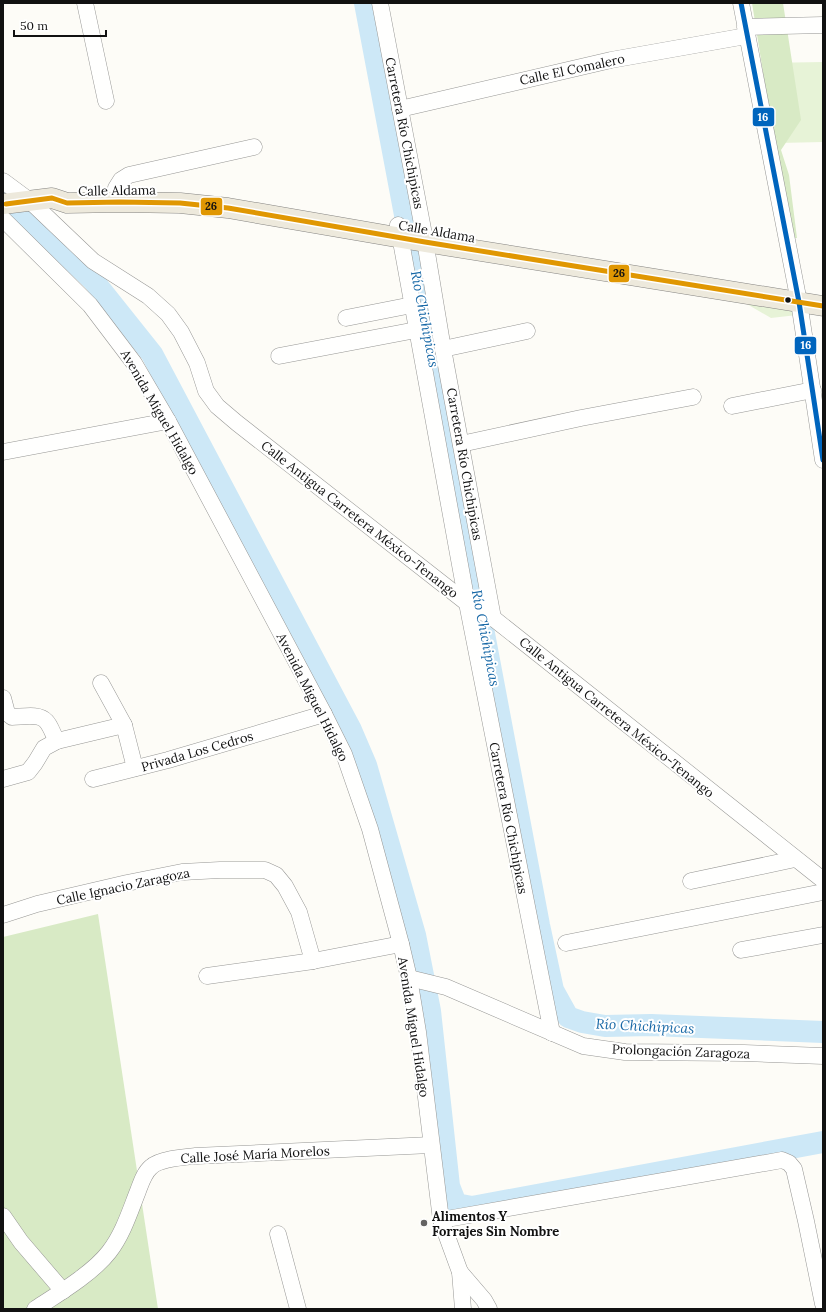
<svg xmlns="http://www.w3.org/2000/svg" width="826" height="1312" font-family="Lora,serif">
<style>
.green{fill:#e7f3d7}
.forest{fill:#d8eac5}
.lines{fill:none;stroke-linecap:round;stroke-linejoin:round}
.river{stroke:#cde8f7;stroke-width:22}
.minor-casing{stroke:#979795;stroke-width:17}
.major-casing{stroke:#858482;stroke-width:21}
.minor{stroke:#fffffe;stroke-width:16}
.major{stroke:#ede9dc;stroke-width:20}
.bus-1-casing{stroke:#fff;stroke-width:8}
.bus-2-casing{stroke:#fff;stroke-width:8}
.bus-1{stroke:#0065bd;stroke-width:5}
.bus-2{stroke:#e09702;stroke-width:5}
.bus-dot{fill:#111;stroke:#fff;stroke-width:1.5}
.poi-dot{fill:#646362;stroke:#fff;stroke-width:1.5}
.labels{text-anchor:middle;stroke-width:4;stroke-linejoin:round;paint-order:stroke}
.street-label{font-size:13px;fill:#111;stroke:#fff}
.poi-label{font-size:13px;font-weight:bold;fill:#111;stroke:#fff;text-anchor:start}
.water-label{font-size:14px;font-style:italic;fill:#1768a6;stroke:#fff}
.line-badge{stroke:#fff;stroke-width:1.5}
.badge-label{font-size:11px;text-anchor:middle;font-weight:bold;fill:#fff}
.pale-badge-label{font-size:11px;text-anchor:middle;font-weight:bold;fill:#111}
</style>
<rect width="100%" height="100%" fill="#fdfcf7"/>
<g class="green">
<path d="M823 62V142L779 143 764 63Z"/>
<path d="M733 296 797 303V315L771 318Z"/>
</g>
<g class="forest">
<path d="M752 3H783L801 120 781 150 789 175 797 238H795L774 142Z"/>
<path d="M98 914 158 1309H3V937Z"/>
</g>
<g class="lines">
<g class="river">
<path d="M365 3 539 925 553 990 568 1017 582 1022 605 1026 651 1025 823 1032"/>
<path d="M3 196 93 280 152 354 351 730 366 765 415 935 430 1011 449 1186 456 1204 472 1207 823 1142"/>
</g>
<g class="minor-casing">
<g id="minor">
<path d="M85 3 106 101"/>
<path d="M380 3 423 229 443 349 493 618"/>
<path d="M741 3 799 302 823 460"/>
<path d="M745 27 823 25"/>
<path d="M400 109 611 60 746 36"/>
<path d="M3 181 30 201 93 261 148 296 168 314 181 332 197 363 206 391 217 406 237 423 467 603 493 618 823 880"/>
<path d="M116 188 121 180 129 175 254 147"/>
<path d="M3 219 90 305 134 363 168 421 324 714 344 754 370 829 401 944 409 978 418 1032 441 1220 460 1272 463 1309"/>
<path d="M398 225 467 603 552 1033"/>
<path d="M346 318 412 305"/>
<path d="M443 349 527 331"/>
<path d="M279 356 416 330"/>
<path d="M732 406 813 390"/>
<path d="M461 444 581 418 693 397"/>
<path d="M3 452 168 421"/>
<path d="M101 683 124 725 135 768"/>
<path d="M3 698 7 713 12 717C22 717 39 713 46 721 51 726 53 735 57 741"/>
<path d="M3 779 28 772 35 763 44 748 57 741 124 725"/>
<path d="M93 779 168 760 324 714"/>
<path d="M691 881 795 859"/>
<path d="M3 915 37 904 127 883 182 872 220 870H265L276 875 285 886 299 912 313 961"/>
<path d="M566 943 823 892"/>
<path d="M741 950 823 935"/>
<path d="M207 976 313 961 401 944"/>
<path d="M409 978 446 987 583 1046 625 1052 744 1053 823 1056"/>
<path d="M3 1216 21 1242 63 1291"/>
<path d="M441 1220 782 1160 789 1163 794 1169 806 1221 823 1304"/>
<path d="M278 1234 298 1309"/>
<path d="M460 1272 484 1300 489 1309"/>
<path d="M35 1309C58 1294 93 1273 109 1252 123 1234 130 1211 138 1191 141 1183 144 1173 151 1167 159 1159 184 1157 195 1156L431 1145"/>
</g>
</g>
<g class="major-casing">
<path id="major" d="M3 204 52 198 67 203 120 202 180 203 228 208 425 242 823 306"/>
</g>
<use href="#minor" class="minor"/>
<use href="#major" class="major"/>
<g class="bus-1-casing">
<path id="bus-1" d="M741 3 799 302 823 460"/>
</g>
<g class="bus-2-casing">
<path id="bus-2" d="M6 204 52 198 67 203 120 202 180 203 228 208 425 242 823 306"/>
</g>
<use href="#bus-1" class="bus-1"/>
<use href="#bus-2" class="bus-2"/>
</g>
<circle class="bus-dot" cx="788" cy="300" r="3.5"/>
<circle class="poi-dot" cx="424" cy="1223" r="4"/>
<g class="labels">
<g class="street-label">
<text transform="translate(572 69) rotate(-12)" y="5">Calle El Comalero</text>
<text transform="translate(405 133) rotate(79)" y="5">Carretera Río Chichipicas</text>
<text transform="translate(117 190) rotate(-1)" y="5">Calle Aldama</text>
<text transform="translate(437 231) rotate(10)" y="5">Calle Aldama</text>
<text transform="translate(160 412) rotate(60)" y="5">Avenida Miguel Hidalgo</text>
<text transform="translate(465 464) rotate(80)" y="5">Carretera Río Chichipicas</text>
<text transform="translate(360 519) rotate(38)" y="5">Calle Antigua Carretera México-Tenango</text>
<text transform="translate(313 697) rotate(63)" y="5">Avenida Miguel Hidalgo</text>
<text transform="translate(617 717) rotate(39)" y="5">Calle Antigua Carretera México-Tenango</text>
<text transform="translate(197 751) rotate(-16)" y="5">Privada Los Cedros</text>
<text transform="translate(509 818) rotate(79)" y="5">Carretera Río Chichipicas</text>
<text transform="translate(123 886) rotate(-12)" y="5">Calle Ignacio Zaragoza</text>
<text transform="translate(414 1027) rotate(81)" y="5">Avenida Miguel Hidalgo</text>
<text transform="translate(681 1051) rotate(2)" y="5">Prolongación Zaragoza</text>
<text transform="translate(255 1154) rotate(-3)" y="5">Calle José María Morelos</text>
</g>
<g class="poi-label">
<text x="432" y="1221">Alimentos Y<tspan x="432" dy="15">Forrajes Sin Nombre</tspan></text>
</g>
<g class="water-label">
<text transform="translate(425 319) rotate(79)" y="5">Río Chichipicas</text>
<text transform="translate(486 638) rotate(79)" y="5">Río Chichipicas</text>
<text transform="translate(645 1026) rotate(3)" y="5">Río Chichipicas</text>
</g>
</g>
<g class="line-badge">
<rect x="752" y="107" width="23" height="20" rx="4" fill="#0065bd"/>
<rect x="200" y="197" width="23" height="19" rx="4" fill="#e09702"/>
<rect x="608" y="264" width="22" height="19" rx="4" fill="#e09702"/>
<rect x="794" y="336" width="23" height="19" rx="4" fill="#0065bd"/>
</g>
<g class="badge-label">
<text x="763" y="121">16</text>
<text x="806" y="349">16</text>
</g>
<g class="pale-badge-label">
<text x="211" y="210">26</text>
<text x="619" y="277">26</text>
</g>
<rect width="826" height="1312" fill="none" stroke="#111111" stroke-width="8"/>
<path d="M14 30v6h92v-6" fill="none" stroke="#111111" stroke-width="2"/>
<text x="20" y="30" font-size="12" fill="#111111" stroke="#ffffff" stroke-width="3" paint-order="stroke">50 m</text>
</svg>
